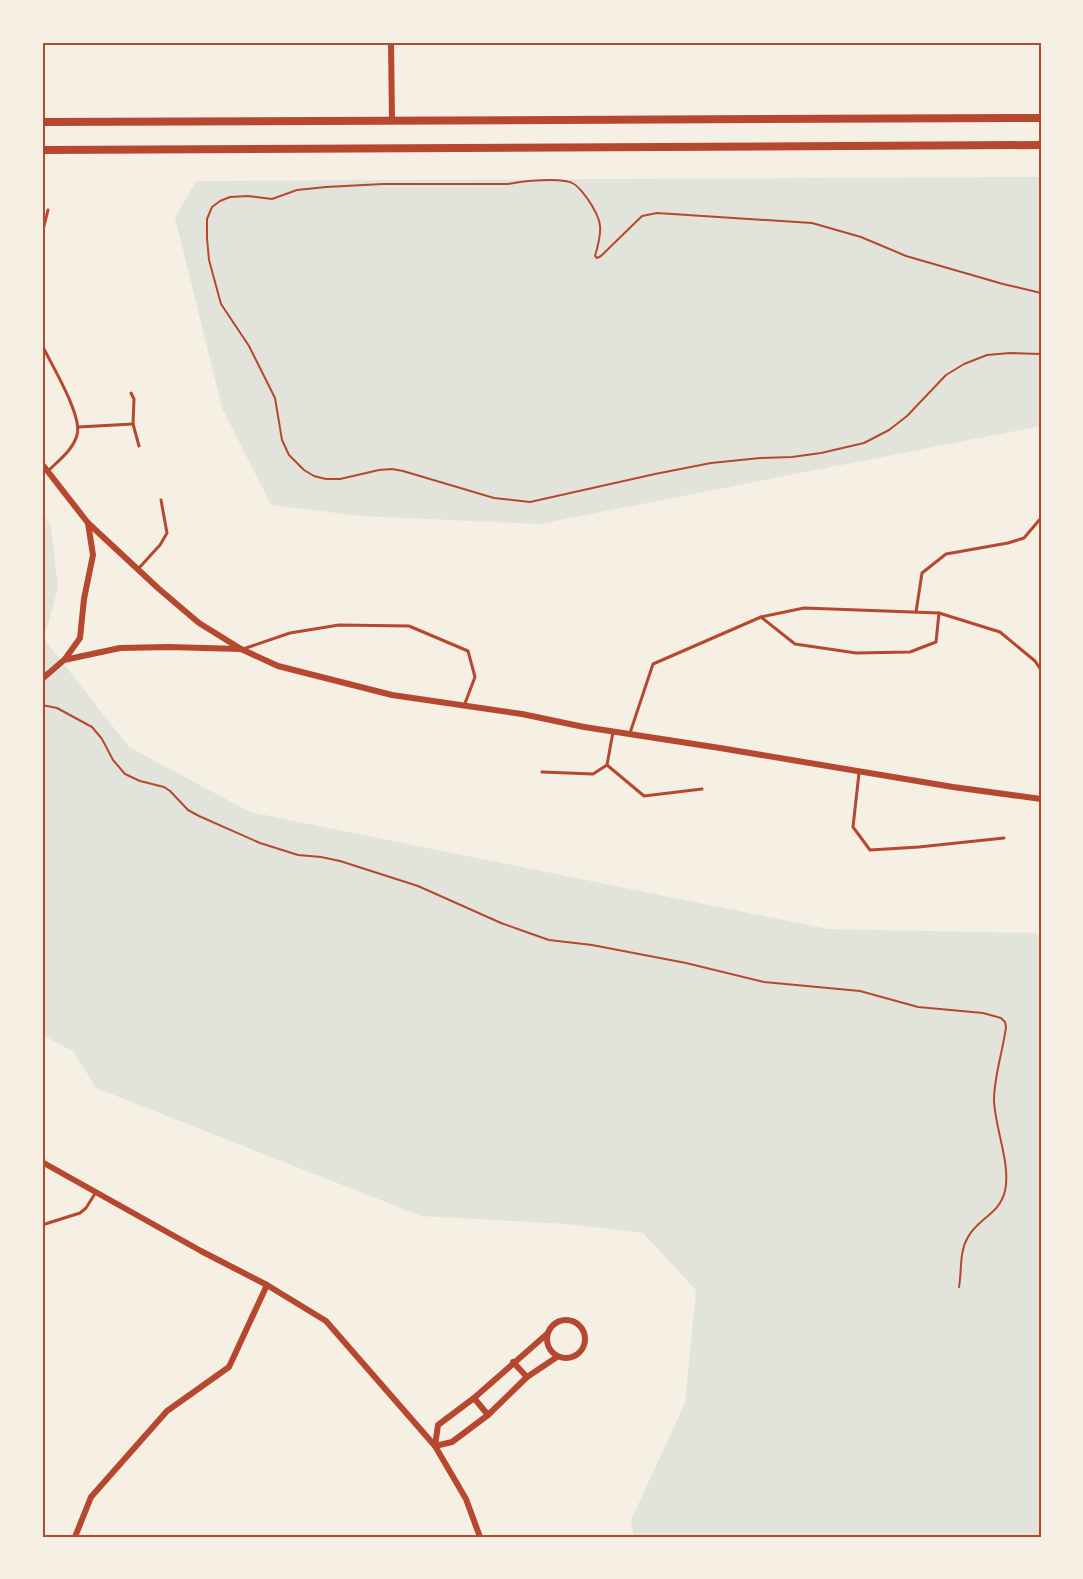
<svg xmlns="http://www.w3.org/2000/svg" width="1083" height="1579" font-family="Cabin,sans-serif">
<style>
.green{fill:#e2e4dc}
.lines{fill:none;stroke-linecap:round;stroke-linejoin:round}
.path{stroke:#b5482f;stroke-width:2}
.service{stroke:#b5482f;stroke-width:3}
.minor{stroke:#b5482f;stroke-width:6}
.secondary{stroke:#b5482f;stroke-width:8}
.neatline{fill:none;stroke:#b5482f;stroke-width:2}
</style>
<rect width="100%" height="100%" fill="#f6efe4"/>
<g class="green">
<path d="M1041 177V426L540 524 361 516 271 505 222 408 175 218 196 181Z"/>
<path d="M42 511 51 527 58 587 44 639 129 747 250 812 828 929 1036 933 1041 939V1537H634L631 1520 685 1403 696 1290 643 1233 567 1224 421 1216 96 1088 74 1052 42 1035Z"/>
</g>
<g class="lines">
<g class="path">
<path d="M1041 293 1003 284 906 256 861 237 812 223 657 213 642 216 601 256 597 258 595 256C603 229 603 221 587 198 584 194 579 187 574 184 563 177 522 181 508 184H383L326 187 297 190 272 199 248 196 230 197 220 201 212 207 207 219V238L209 260 221 304 249 346 275 398 282 440 289 455 304 470 314 476 326 479H340L379 470 392 469 403 471 494 498 530 502 655 474 711 463 760 458 792 457 821 453 864 443 889 430 907 416 946 375 964 364 987 355 1010 353 1041 354"/>
<path d="M42 705 57 708 92 727 102 739 113 760 125 774 140 781 164 787 170 791 188 810 199 816 260 843 298 855 321 857 340 861 418 886 501 923 529 933 549 940 592 945 686 963 764 982 860 991 918 1007 983 1013 1001 1018 1005 1022 1006 1027C1003 1051 994 1076 994 1100 995 1129 1011 1164 1005 1191 999 1215 978 1218 968 1237 959 1252 962 1270 959 1287"/>
</g>
<g class="service">
<path d="M42 234 48 210"/>
<path d="M42 345C51 364 83 416 77 435 73 450 58 461 48 471"/>
<path d="M131 393 134 399 133 424 139 446"/>
<path d="M78 427 133 424"/>
<path d="M139 568 160 545 167 533 161 500"/>
<path d="M916 612 922 573 946 554 1008 543 1024 538 1041 518"/>
<path d="M761 617 795 644 856 653 910 652 936 642 939 613"/>
<path d="M243 649 290 633 339 625 409 626 468 651 475 677 464 706"/>
<path d="M613 732 607 765 644 796 702 789"/>
<path d="M630 733 653 664 761 617 804 608 939 613 1000 632 1035 661 1041 670"/>
<path d="M542 772 593 774 607 765"/>
<path d="M859 773 853 827 870 850 919 847 1004 838"/>
<path d="M42 1225 80 1213 86 1208 96 1192"/>
</g>
<g class="minor">
<path d="M391 42 392 121"/>
<path d="M42 464 88 523 159 589 199 623 241 649 278 666 392 695 522 714 584 727 720 748 953 787 1041 799"/>
<path d="M65 659 80 638 84 599 93 555 88 523"/>
<path d="M42 679 64 660 120 648 169 647 240 649"/>
<path d="M42 1162 201 1251 267 1285 326 1321 435 1446 466 1499 480 1537"/>
<circle cx="566" cy="1339" r="19"/>
<path d="M547 1334 474 1398 438 1425 435 1446 452 1442 488 1415 527 1377 557 1357"/>
<path d="M513 1362 527 1377"/>
<path d="M474 1398 488 1415"/>
<path d="M75 1537 91 1497 167 1411 229 1367 267 1285"/>
</g>
<g class="secondary">
<path d="M42 122 1041 118"/>
<path d="M42 150 1041 145"/>
</g>
</g>
<rect width="1083" height="1579" fill="none" stroke="#f6efe4" stroke-width="87"/>
<rect x="44" y="44" width="996" height="1492" class="neatline"/>
</svg>
